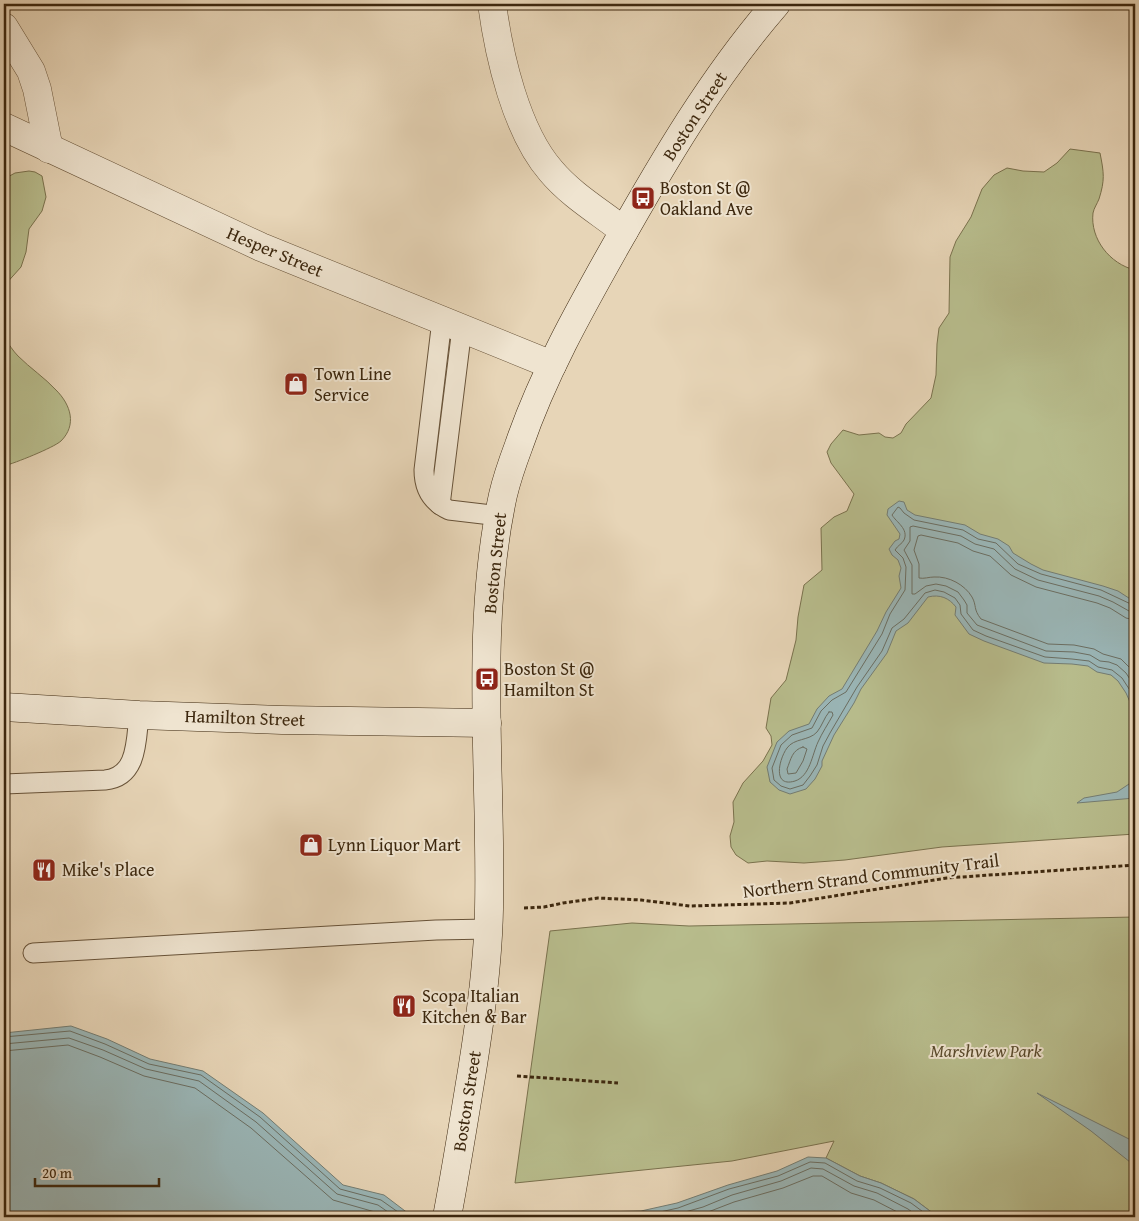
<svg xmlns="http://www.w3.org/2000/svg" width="1139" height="1221" font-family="'Gentium Book Plus',serif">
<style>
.green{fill:#b8bd8d;stroke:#7a724e}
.water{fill:#9ab6b7;stroke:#747d73}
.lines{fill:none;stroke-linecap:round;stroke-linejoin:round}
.shore{stroke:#6b6e62;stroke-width:1}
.service-casing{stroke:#675238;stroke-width:21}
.minor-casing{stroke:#675238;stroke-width:29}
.tertiary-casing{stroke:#675238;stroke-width:29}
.secondary-casing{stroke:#3c270e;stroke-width:29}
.path{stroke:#3c270e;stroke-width:3;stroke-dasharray:4 2.5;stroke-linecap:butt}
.service{stroke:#efe4d0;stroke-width:19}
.minor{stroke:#efe4d0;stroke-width:28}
.tertiary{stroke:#efe4d0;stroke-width:28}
.secondary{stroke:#efe4d0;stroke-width:28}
.labels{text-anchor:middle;stroke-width:4;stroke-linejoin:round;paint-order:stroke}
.street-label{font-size:18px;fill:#3c270e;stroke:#efe4d0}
.poi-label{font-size:18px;fill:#3c270e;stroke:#efe4d0;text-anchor:start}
.park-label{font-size:18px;font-style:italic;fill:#5b4c2e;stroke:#efe4d0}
</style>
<rect width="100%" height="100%" fill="#e7d5b7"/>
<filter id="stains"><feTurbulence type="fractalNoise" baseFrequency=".004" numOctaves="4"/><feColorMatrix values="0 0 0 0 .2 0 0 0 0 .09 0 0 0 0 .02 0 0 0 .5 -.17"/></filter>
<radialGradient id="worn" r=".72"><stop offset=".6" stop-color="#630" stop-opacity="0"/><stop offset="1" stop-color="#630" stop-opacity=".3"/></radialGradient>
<g class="green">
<path d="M1070 149 1100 153C1104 173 1105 180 1099 199 1097 204 1094 208 1093 213 1090 239 1110 264 1135 270V834L942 847 845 860 804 863 767 861 748 863 736 855 731 847 730 836 734 822 733 802 743 783 763 761 772 745 771 736 766 728 771 698 786 680 796 640 798 617 804 585 822 570 821 528 834 517 847 511 854 494 831 463 827 452 831 444 843 430 859 435 879 433 885 437 893 438 901 433 906 424 931 398 936 375 937 344 939 328 949 313 950 257 956 241 971 217 982 189 994 175 1007 168 1023 171 1044 172 1057 163Z"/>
<path d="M29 171 35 172 42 176 46 197 42 211 29 229 26 252 21 267 4 286V179L15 173Z"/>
<path d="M4 338C9 344 13 351 18 356 30 368 45 378 56 390 71 405 77 425 61 441 53 448 15 463 4 466Z"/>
<path d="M1135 917V1217H938L914 1199 881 1183 860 1176 826 1158 834 1141 732 1161 515 1183 550 931 632 923 689 926Z"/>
</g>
<g class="water">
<path d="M899 501 904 502 907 510 915 515 965 525 980 534 998 539 1009 546 1013 553 1031 564 1043 570 1103 586 1118 591 1135 602V703L1130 702 1126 693 1118 681 1111 675 1097 672 1088 666 1072 664 1044 663 984 641 969 634 955 615 956 607C949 598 940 594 928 597L908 623 896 631 887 653 861 689 854 703 834 735 822 761V766L815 779 806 789 790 794 779 790 770 782 767 767 777 742 789 731 809 724 817 709 829 696 842 689 877 631 886 612 901 588 899 576 901 568 898 560 892 555 889 549 895 541 899 539 900 534 887 515 888 509Z"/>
<path d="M1135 780V798L1077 803 1084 798 1117 792Z"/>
<path d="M71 1026 107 1039 150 1059 203 1071 263 1113 343 1185 384 1195 413 1217H4V1033Z"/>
<path d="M1037 1093 1135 1142V1166L1091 1131Z"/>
<path d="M808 1157 826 1158 860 1176 881 1183 914 1199 938 1217H579L601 1212 641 1211 677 1203 728 1185 777 1171Z"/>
</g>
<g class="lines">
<g class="shore">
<path d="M1135 606 1101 590 1041 574 1018 564 996 543 978 539 963 530 914 520 904 513 900 508 898 507 892 515C896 522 909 529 904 540 902 544 898 545 895 550L903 558 906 567 905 590 890 614 882 634 846 692 832 700 821 711 812 728 792 735 781 745 772 768 774 780 781 786 790 789 803 785 810 776 817 765 823 746 830 733 857 687 882 651 892 628 904 619 925 593 935 590 944 592 955 598 960 605 961 614 973 630 986 636 1045 657 1072 659 1089 661 1098 667 1112 670 1122 678 1135 698"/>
<path d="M1135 612 1129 611 1113 602 1099 596 1038 580 1015 569 994 549 975 544 961 536 913 526 910 527V541L904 550 912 565V594H915L926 586 936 584 946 586 958 592 964 600 967 605V613L977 625 1046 651 1074 652 1090 655 1100 661 1109 662 1117 665 1126 673 1135 687"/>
<path d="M1135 620 1126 618 1110 608 1097 603 1036 587 1011 575 990 556 973 551 958 543 921 535 918 536 914 550 919 564V578C924 579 929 577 934 577 949 576 965 585 972 597 977 606 973 609 981 619L1048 644 1074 645 1094 649 1103 654 1121 659 1135 673"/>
<path d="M829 712H832L833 715C828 724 822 733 818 742 812 755 810 776 795 781 772 788 779 759 787 748 794 738 809 741 817 732 822 726 824 718 829 712Z"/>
<path d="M803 747 807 749 803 761 796 773 788 774 787 769C791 759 792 750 803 747Z"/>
<path d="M4 1037 70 1031 105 1044 149 1064 201 1075 260 1117 340 1189 381 1200 405 1217"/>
<path d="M4 1044 69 1038 103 1050 146 1069 199 1081 256 1122 337 1194 378 1205 395 1217"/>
<path d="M4 1051 68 1045 100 1057 144 1076 195 1088 251 1128 333 1200 375 1212 382 1217"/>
<path d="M600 1217 642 1216 678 1208 729 1189 778 1176 810 1162 825 1163 857 1181 880 1188 911 1203 930 1217"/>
<path d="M667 1217 703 1207 732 1195 781 1181 811 1168 823 1169 854 1186 877 1193 908 1209 919 1217"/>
<path d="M695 1217 734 1202 783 1188 813 1176H822L851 1193 874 1200 907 1217"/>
</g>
<g class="service-casing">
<g id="service">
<path d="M442 320 424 470C424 489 432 502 449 510L500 516"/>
<path d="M440 505 462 328"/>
<path d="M4 784 105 780C138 777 136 740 139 715"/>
<path d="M33 953 436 930 489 929"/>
</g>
</g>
<g class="minor-casing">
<g id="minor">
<path d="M492 4C499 56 516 131 551 171 571 195 600 212 624 231"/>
<path d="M4 27 31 71 37 89 49 149"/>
</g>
</g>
<g class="tertiary-casing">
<path id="tertiary" d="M4 127 261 247 552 365"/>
</g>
<g class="secondary-casing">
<g id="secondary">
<path d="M4 707 139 715 282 720 487 723"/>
<path d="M447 1217C455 1175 462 1132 469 1089 479 1030 488 969 489 909 492 773 474 628 503 495 507 478 513 461 519 445 543 375 579 311 615 247 663 162 712 78 776 4"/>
</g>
</g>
<g class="path">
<path d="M524 908 544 907 563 903 598 898 641 900 690 906 790 903 947 878 1135 865"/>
<path d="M517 1076 618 1083"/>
</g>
<use href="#service" class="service"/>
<use href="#minor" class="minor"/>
<use href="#tertiary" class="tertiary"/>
<use href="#secondary" class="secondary"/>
</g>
<defs>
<g id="bus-square" transform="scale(1.25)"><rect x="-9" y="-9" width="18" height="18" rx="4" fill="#8f2418" stroke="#efe4d0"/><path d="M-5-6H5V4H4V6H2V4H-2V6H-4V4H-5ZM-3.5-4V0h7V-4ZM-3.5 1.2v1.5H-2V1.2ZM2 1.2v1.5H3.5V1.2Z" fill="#fff"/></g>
<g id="shop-square" transform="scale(1.25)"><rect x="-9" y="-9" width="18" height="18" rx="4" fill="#8f2418" stroke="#efe4d0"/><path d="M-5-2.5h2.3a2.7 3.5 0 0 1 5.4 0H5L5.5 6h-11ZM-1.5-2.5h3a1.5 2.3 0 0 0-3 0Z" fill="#fff"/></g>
<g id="restaurant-square" transform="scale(1.25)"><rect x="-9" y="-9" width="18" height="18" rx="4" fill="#8f2418" stroke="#efe4d0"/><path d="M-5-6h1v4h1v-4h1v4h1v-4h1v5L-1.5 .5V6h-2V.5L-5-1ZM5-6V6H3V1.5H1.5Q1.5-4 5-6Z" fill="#fff"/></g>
</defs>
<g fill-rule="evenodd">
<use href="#bus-square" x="643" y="198"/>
<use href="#shop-square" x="296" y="384"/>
<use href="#bus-square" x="487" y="679"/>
<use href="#shop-square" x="311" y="845"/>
<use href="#restaurant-square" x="44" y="870"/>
<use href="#restaurant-square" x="404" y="1006"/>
</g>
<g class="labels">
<g class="street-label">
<text transform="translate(695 116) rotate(-57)" y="6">Boston Street</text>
<text transform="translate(275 252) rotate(23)" y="6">Hesper Street</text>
<text transform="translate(495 563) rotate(-84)" y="6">Boston Street</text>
<text transform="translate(245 718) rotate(2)" y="6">Hamilton Street</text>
<text transform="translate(871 876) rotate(-7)" y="6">Northern Strand Community Trail</text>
<text transform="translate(467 1101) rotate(-81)" y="6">Boston Street</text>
</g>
<g class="poi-label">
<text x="660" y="194">Boston St @<tspan x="660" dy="21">Oakland Ave</tspan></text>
<text x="314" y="380">Town Line<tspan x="314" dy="21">Service</tspan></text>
<text x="504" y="675">Boston St @<tspan x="504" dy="21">Hamilton St</tspan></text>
<text x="328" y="851">Lynn Liquor Mart</text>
<text x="62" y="876">Mike's Place</text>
<text x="422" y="1002">Scopa Italian<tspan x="422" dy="21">Kitchen &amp; Bar</tspan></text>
</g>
<g class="park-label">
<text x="986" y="1057">Marshview Park</text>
</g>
</g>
<rect width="1139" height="1221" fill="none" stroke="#e7d5b7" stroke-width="20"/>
<rect x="5" y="5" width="1129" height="1211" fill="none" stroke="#3c270e" stroke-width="2.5"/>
<rect x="10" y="10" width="1119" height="1201" fill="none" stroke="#3c270e"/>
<path d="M35 1178v8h124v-8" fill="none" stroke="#3c270e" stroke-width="2.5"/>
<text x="42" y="1178" font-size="15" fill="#3c270e" stroke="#efe4d0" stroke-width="4" paint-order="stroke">20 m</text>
<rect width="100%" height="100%" filter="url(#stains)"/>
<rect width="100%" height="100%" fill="url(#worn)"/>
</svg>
